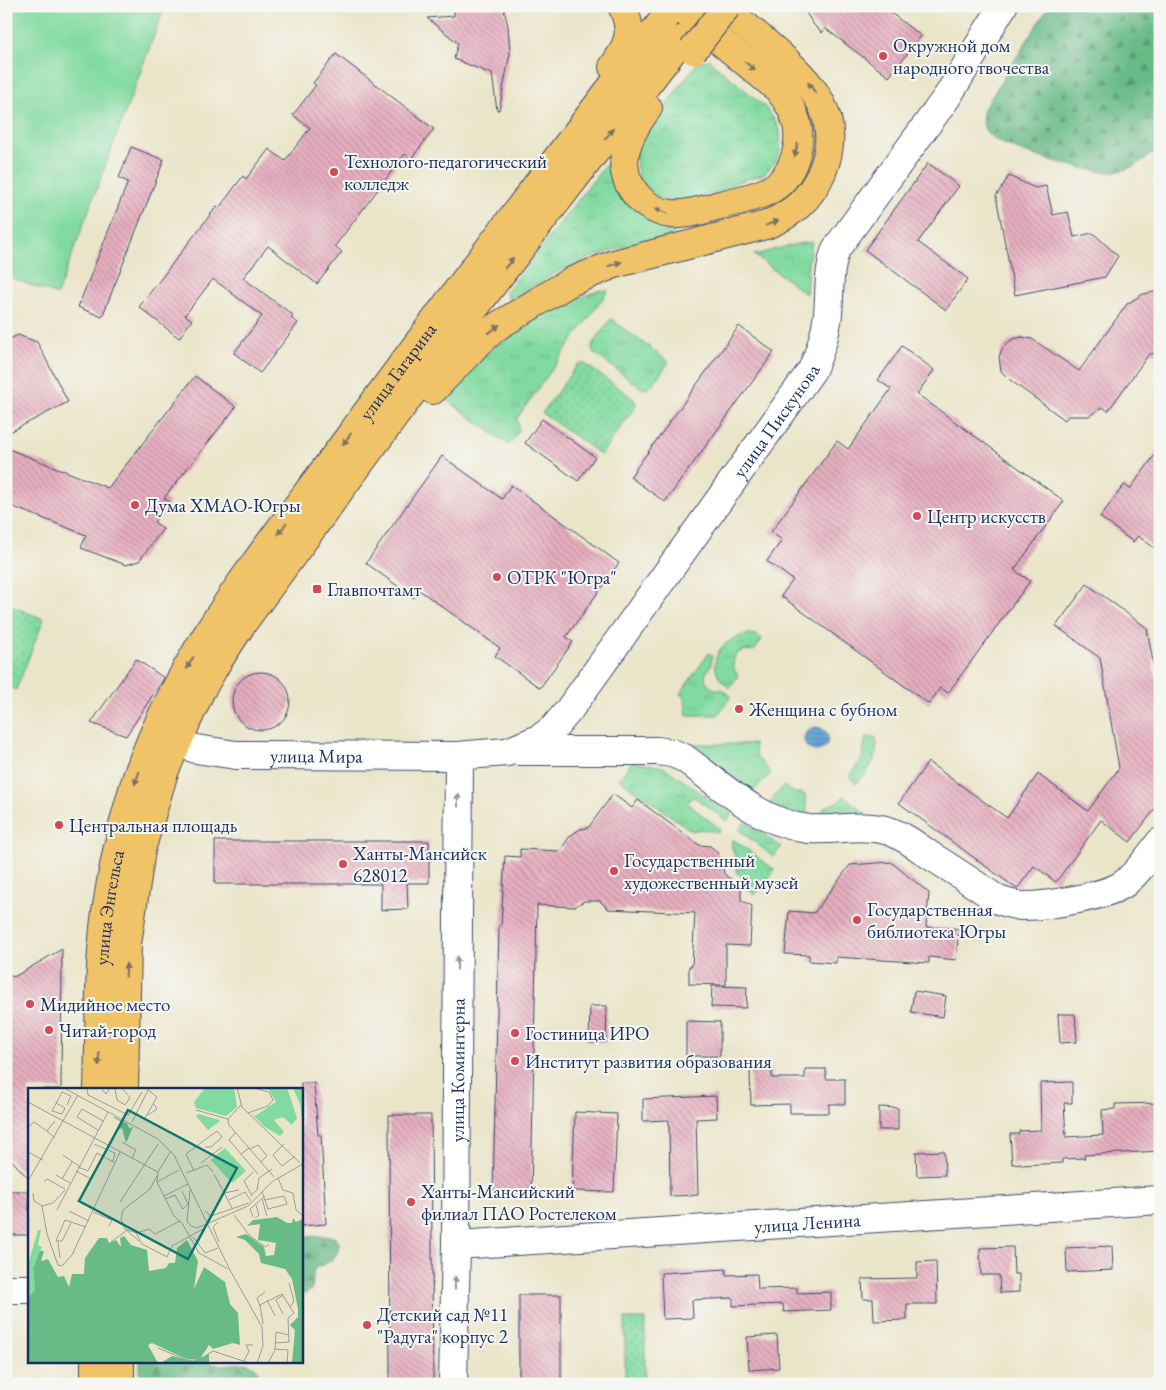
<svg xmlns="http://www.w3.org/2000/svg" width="1166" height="1390" font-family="'EB Garamond',serif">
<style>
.grass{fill:url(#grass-tufts);stroke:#4e847e}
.forest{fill:url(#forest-firs);stroke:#427472}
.park{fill:url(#park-dots);stroke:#4e847e}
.garden{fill:#81da9f;stroke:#4e847e}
.water{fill:url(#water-rules);stroke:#3e6999}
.building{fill:url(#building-back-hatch)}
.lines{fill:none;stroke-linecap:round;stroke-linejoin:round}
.minor-casing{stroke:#3a4a6e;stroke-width:30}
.major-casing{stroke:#3a4a6e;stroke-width:30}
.minor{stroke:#fff;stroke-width:28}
.major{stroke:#f0c369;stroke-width:28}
.major-bridge-casing{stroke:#3a4a6e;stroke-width:30;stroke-linecap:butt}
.major-bridge{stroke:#f0c369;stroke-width:28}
.oneway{fill:#7b7263}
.oneway2{fill:#8d97ae}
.poi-dot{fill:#d1495b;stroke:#f6f6f2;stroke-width:2}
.labels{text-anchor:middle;stroke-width:4;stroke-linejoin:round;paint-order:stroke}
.poi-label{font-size:19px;fill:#1b2f5e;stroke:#f6f6f2;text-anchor:start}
.street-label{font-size:19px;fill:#1b2f5e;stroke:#f6f6f2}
.inset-road{fill:none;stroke:#979c9e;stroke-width:1}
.view{fill:#0f766e;fill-opacity:0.15;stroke:#0f766e;stroke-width:2.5}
.inset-edge{fill:none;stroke:#1b2f5e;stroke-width:2.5}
</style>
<defs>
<pattern id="grass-tufts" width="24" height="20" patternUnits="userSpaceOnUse" patternTransform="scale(1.25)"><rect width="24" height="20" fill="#81da9f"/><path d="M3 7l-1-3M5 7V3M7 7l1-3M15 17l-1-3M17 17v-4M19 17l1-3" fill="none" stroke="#6fbb8b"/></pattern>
<pattern id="forest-firs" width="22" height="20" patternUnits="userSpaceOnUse" patternTransform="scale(1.25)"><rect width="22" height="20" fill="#68ba86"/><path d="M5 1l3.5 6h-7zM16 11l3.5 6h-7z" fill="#559871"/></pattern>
<pattern id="park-dots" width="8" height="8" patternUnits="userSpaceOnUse" patternTransform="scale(1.25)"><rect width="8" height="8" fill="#81da9f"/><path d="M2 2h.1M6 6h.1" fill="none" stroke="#6fbb8b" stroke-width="1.8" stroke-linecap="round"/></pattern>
<pattern id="water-rules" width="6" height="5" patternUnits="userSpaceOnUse" patternTransform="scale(1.25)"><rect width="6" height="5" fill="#60a3d4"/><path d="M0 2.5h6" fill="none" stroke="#4e85af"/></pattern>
<pattern id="building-back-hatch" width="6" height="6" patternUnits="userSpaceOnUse" patternTransform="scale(1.25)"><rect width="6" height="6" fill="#e7afbf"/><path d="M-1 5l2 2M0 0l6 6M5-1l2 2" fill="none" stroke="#ba8f9e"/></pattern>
</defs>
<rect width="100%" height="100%" fill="#f6f6f2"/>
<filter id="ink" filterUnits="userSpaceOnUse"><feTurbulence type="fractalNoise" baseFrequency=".02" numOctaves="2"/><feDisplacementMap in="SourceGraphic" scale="10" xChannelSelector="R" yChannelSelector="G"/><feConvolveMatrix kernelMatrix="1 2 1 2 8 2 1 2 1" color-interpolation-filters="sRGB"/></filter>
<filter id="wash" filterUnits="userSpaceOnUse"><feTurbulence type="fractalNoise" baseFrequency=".0096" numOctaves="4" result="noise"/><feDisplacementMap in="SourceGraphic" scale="20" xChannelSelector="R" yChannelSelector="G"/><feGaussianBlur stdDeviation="1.12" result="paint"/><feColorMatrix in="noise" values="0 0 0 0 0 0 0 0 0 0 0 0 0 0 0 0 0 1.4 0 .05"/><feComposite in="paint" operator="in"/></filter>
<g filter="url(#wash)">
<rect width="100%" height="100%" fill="#eae5c9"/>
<g class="grass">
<path d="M709 60 764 106 774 119 780 131V152L776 161 764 174 734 183 720 192 678 202H671L653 195 638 176 635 150 640 138 698 62Z"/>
<path d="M610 162H612L655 223 673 228 675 233 672 236C634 244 597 253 562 270 550 275 518 297 508 298L506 293 510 287 604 167Z"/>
<path d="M812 242 808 262 806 294 754 255C772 251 794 243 812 242Z"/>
<path d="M600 290 608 291 517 418 519 431 509 445 447 400C458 387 467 373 479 361 513 327 556 306 600 290Z"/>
<path d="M611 319 669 362 651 386 646 389 641 388 594 353 592 348 593 343Z"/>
<path d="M748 634 757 635 762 639 755 650C751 651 746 650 742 651 730 656 732 668 738 676L729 688C702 665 718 640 748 634Z"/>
<path d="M709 653 712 655 711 665 705 675C705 684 712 691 721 689L731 696 718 715H687L685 698 680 694Z"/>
<path d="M866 737 876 738C880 757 868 772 856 784L849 776 862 759Z"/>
<path d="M684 744H754L756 756 771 773 750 795Z"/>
<path d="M632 762 663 767 732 814 727 821 693 796 687 803 720 829 719 832 701 829 692 831 619 779Z"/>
<path d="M783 786 795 793H802L805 795 808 819 768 805Z"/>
<path d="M844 796 865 813 863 818 826 819 822 812 824 808 839 801Z"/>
<path d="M745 822 781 847 774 857 739 830Z"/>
<path d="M733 839 775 870 755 895 741 885 743 879 740 874H737L736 859 731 844Z"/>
</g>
<g class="forest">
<path d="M1049 6H1160V148C1146 158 1131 171 1113 172 1090 173 1004 150 989 135 982 127 982 119 983 110Z"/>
<path d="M329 1236 336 1238 339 1243C339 1259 327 1263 314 1269 312 1276 314 1282 312 1289L305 1294 301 1293V1237Z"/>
<path d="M140 1361H208C211 1363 215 1365 219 1365 232 1366 246 1358 257 1369 261 1375 259 1378 256 1384H140Z"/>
</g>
<g class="park">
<path d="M581 363 585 364 634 399 636 403 635 407 601 455 542 413 577 365Z"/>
<path d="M6 604 44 619 16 690 6 686Z"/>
<rect x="625" y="1319" width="20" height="65"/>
</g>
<path class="garden" d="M6 6H165L57 295 6 276Z"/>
<circle class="water" cx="816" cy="739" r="12"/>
<g id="blocks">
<g class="building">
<path d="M454 6H503L508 26 510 53 499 110H497L492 74 454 59 458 43 427 18 454 16Z"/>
<path d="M802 6H896L891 13 921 36 889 77 825 28 822 33 813 24Z"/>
<path d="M336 54 434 129 411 159 405 154 335 246 342 252 317 284 268 246 243 278 293 315 291 318 298 323 260 373 234 353 262 316 213 279 185 315 192 320 179 338 139 307 217 206 219 208 243 176 246 179 269 149 285 161 310 128 293 115 316 85 313 83Z"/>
<path d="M131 147 164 160 102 317 78 307 128 182 119 178Z"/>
<path d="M928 163 959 186 918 242 968 279 946 310 865 250Z"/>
<path d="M1009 176 1035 188 1046 186 1053 215 1068 212 1074 237 1093 233 1118 256 1105 277 1015 295 996 196Z"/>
<path d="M1160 291V353L1149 354 1108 411 1103 407 1089 416H1068L1065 420 1010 380 1001 371 999 357 1002 349 1006 344 1013 339 1022 337 1032 339 1079 371 1127 304 1143 294Z"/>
<path d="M739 326 774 352 665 502 630 477Z"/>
<path d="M18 335 37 342 68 402 6 434V341Z"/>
<path d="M902 346 934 370 917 394 1064 501 1014 570 1030 581 948 693 940 688 929 704 781 596 793 580 767 561 782 540 771 532 837 441 848 449 891 389 878 380Z"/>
<path d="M195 376 236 407 164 498 170 502 154 522 163 529 139 561 126 565 81 548 86 535 6 504V448L108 488Z"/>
<path d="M542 419 595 457 578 481 525 443Z"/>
<path d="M1160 448V552L1138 536 1133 542 1100 517 1124 485 1130 489Z"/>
<path d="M442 456 502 499 511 485 619 563 566 637 573 642 540 688 495 656 500 648 419 590 414 598 366 563Z"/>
<path d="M1087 584 1147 628 1160 702V802L1130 842 1101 820 1056 882 1034 866 1017 889 899 803 928 762 1007 818 1038 774 1088 811 1119 768 1100 658 1056 626Z"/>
<path d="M136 659 164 678 126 736 91 723Z"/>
<circle cx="261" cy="701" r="29"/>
<path d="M613 794 632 808 638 800 699 845 710 846 716 851 722 861 724 874 741 887V900L752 906 750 946 726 945V985L689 984V966H692L695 913 608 909 600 901H584L574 907 537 905 531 1196 493 1195 499 926H501L505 856 520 857V849L560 851 570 836 580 829 588 828Z"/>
<path d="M215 841H429V883H407L408 909 381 910V884H215Z"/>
<path d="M891 862 929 893 926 927 959 929 956 960 929 957V963L836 957V963L809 961V955L785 954 789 911 814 913 850 865Z"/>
<path d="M62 949 61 1089H29V1179L6 1154V974L14 977Z"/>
<path d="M712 986 747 987 746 1008 711 1007Z"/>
<path d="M914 991 946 996 943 1017 911 1012Z"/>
<path d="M590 1006H607L606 1042H589Z"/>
<path d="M1058 1014H1075L1077 1042 1060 1043Z"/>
<path d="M686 1021 720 1022V1056H686Z"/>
<path d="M772 1069V1078H805V1069H826V1079H845V1104H829V1113H790V1104L751 1105 750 1070Z"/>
<path d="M1072 1082V1103H1064L1066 1137 1103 1135 1102 1110 1115 1109V1104L1159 1103 1160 1151 1084 1155 1085 1158 1062 1159V1163L1021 1165V1163L1012 1164 1010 1134H1019V1131L1041 1130 1040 1083Z"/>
<path d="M301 1083H314L318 1135H321L326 1224 301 1226Z"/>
<path d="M716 1096 717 1118 696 1119 698 1195 670 1196 669 1120 643 1121V1099Z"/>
<path d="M879 1107 898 1108V1130H879Z"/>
<path d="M575 1112 617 1114 614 1192 572 1191Z"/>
<path d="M389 1115H431L433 1384H390Z"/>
<path d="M944 1151 945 1175 917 1176 916 1152Z"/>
<rect x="6" y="1191" width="23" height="44"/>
<path d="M1112 1246 1113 1270 1067 1272 1066 1248Z"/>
<path d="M1013 1247 1014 1274H1019V1292L1000 1293 999 1275H981L980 1248Z"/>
<path d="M936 1261 937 1304H907V1320L874 1321 873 1299H863L862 1279 917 1278V1262Z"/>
<path d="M726 1269V1275L757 1274 758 1289 797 1288V1293L831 1292V1310L784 1312 783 1304 733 1306V1298L692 1300 693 1318 663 1319 661 1273Z"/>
<rect x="519" y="1295" width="42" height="89"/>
<path d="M777 1335 779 1368 749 1370 747 1337Z"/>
</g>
</g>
</g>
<g filter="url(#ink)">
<use href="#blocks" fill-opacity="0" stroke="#3a4a6e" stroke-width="1"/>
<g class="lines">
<g class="minor-casing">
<g id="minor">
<path id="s1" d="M176 742 196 749 236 755 459 756 480 754 507 752 539 739 554 728 569 710 812 370C820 352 826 334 828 314 830 292 828 270 836 249L947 97 1003 6"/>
<path d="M519 751H657L672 753 684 758C721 785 761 824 809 829 834 831 864 823 889 831 904 836 918 847 931 856 954 870 976 885 998 900 1007 903 1015 906 1024 906 1047 906 1108 896 1125 883 1139 871 1149 857 1160 842"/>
<path id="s2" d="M456 1245 1160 1200"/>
<path d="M6 1289H29"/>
<path id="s3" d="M453 1384 456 1245 459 756"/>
</g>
</g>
<g class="major-casing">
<g id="major">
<path d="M613 67C629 45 634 31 622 6"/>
<path d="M648 108C626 137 611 170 641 200 648 207 661 213 671 214 687 216 705 209 720 205 736 201 753 198 768 191 794 178 805 141 794 115 791 105 784 97 778 89L678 6"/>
<path d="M433 390 475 346 496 327 570 282 614 264 766 225C793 214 810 199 822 172 845 116 811 82 772 48 755 34 739 20 722 6"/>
<path id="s4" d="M98 1089C100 1030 98 970 106 912 112 871 121 829 133 789 174 659 264 552 343 445 451 297 562 151 674 6"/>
<path d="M124 1089 127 944 141 850 164 772 201 690 218 661 242 624 346 482 480 301 681 40"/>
<path d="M95 1384V1361"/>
<path d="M120 1384V1361"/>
</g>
</g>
<use href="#minor" class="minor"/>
<use href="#major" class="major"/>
<g class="major-bridge-casing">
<path id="major-bridge" d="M693 50 727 6"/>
</g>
<use href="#major-bridge" class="major-bridge"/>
</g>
<defs><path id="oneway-solid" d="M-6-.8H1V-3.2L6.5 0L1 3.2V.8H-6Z" transform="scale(1.25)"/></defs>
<g class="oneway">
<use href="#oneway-solid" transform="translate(750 66) rotate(40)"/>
<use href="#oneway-solid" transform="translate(812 88) rotate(-126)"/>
<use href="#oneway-solid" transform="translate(609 134) rotate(-52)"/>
<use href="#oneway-solid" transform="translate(796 150) rotate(103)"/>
<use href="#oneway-solid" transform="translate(661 211) rotate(-161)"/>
<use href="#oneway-solid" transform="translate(772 223) rotate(-22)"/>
<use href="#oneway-solid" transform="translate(509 263) rotate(-52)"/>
<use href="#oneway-solid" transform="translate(615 264) rotate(-18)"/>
<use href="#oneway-solid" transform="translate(494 329) rotate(-38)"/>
<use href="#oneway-solid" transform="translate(347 439) rotate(126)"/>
<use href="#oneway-solid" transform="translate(282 529) rotate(126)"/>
<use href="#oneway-solid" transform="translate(190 663) rotate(120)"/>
<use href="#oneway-solid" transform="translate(137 778) rotate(110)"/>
<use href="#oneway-solid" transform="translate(126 970) rotate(-88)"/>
<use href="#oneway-solid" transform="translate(99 1059) rotate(91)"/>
</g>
<g class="oneway2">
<use href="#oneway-solid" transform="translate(458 800) rotate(-90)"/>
<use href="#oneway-solid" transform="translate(457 963) rotate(-90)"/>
<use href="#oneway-solid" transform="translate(455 1283) rotate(-89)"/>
</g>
</g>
<g class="poi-dot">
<circle cx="883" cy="56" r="5"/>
<circle cx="334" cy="172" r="5"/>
<circle cx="135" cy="505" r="5"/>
<circle cx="917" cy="516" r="5"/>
<circle cx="497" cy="577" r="5"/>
<rect x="312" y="584" width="10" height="10" rx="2.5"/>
<circle cx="739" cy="709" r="5"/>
<circle cx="59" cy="825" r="5"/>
<circle cx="343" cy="864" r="5"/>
<circle cx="614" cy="871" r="5"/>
<circle cx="857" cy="920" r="5"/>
<circle cx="30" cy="1004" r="5"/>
<circle cx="49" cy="1030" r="5"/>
<circle cx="515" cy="1033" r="5"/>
<circle cx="515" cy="1061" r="5"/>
<circle cx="411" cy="1202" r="5"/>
<circle cx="367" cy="1325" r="5"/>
</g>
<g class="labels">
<g class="poi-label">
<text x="893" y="52">Окружной дом<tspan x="893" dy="22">народного твочества</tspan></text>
<text x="344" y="168">Технолого-педагогический<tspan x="344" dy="22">колледж</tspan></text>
<text x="145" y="512">Дума ХМАО-Югры</text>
<text x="927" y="523">Центр искусств</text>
<text x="507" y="584">ОТРК "Югра"</text>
<text x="327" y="596">Главпочтамт</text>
<text x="749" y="716">Женщина с бубном</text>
<text x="69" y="832">Центральная площадь</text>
<text x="353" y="860">Ханты-Мансийск<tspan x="353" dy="22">628012</tspan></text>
<text x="624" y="867">Государственный<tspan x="624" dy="22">художественный музей</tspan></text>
<text x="867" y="916">Государственная<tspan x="867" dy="22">библиотека Югры</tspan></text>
<text x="40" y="1011">Мидийное место</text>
<text x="59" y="1037">Читай-город</text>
<text x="525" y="1040">Гостиница ИРО</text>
<text x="525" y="1068">Институт развития образования</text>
<text x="421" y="1198">Ханты-Мансийский<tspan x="421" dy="22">филиал ПАО Ростелеком</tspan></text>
<text x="377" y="1321">Детский сад №11<tspan x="377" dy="22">"Радуга" корпус 2</tspan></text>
</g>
<g class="street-label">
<text dy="7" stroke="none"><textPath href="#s4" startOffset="800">улица Гагарина</textPath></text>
<text dy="7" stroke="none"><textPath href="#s1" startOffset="765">улица Пискунова</textPath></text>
<text dy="7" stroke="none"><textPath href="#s1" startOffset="142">улица Мира</textPath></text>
<text dy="7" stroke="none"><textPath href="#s4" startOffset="182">улица Энгельса</textPath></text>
<text dy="7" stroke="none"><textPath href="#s3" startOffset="314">улица Коминтерна</textPath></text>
<text dy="7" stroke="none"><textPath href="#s2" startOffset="352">улица Ленина</textPath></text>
</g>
</g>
<g transform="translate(28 1088)">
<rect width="275" height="275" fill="#eae5c9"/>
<path d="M10 142H13L10 157 14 159 5 180 7 202 0 209V177Z" fill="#81da9f"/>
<path d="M85 29H87L100 36 101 40 105 39 98 55 94 40 90 42 93 34ZM249 129 259 135H264L265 130 268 134 275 131V275H264L267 242 262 237 270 229V221L264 191 257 181 233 175 231 166 217 152 208 149 218 146 236 159 238 168 246 167 248 155 230 152 232 136 219 138 225 132ZM96 148 103 157 119 162 121 183 138 180 141 175H147L149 160 159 152 170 173 166 201 176 179 197 194 202 216 210 225 212 257 205 255 185 261 181 257 172 271H158L124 255 120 257 130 275H0V209L7 202 5 180 12 163H16L13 173 20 171 30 189 36 188 41 199 44 186H56L57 170 71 150H79L81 155 88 152 93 159 92 150ZM181 266V275H133L144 268 165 273Z" fill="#68ba86"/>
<path d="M177 0H206L209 19 198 28 168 20 166 14ZM231 0H259L269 30 264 37 255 29 246 32 256 44 252 48 237 39 223 25 227 28 248 14 241 2ZM265 0H275V37L272 16ZM171 26 191 32 192 33 180 42 168 28Z" fill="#81da9f"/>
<path d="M197 60 218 83 204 95 183 72Z" fill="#81da9f"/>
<path class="inset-road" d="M36 0 130 51 146 67 202 182 234 239 235 258 229 275M59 0 60 7 100 27 114 4M73 0 78 6 82 0M87 0 89 12 97 17 102 10 94 0M209 0 214 19 272 75M34 4 43 8 39 17M0 14 130 84M168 22 200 31M24 23 34 26 37 20 28 15M24 23 34 4M220 25 240 18 245 12 241 4 226 0M120 27 129 21 126 16M200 31 201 37 246 89M200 31 213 17M116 32 129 9 120 2M27 33 19 43 27 50M104 34 121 0M0 39 6 34 19 43M70 42 49 29 54 21 75 33M208 44 201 52 213 66M94 54 108 62 104 70M66 56 87 65 85 73M256 56 245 67 254 78 267 68M221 60 213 66 230 86M222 61 230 57 239 68 233 74M143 63 130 84 129 94 146 128 154 135 171 165 200 181M0 64 15 72M35 67 51 78M173 75 194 59M50 79 60 83 69 65 87 75M48 83 63 91M166 83 158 66 189 43 194 49 183 59H177M158 85 179 77 185 84M186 86 204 120M28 87 42 95M129 88 122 101 95 122 93 131 97 141 108 145 114 156 139 169 144 158 175 141M250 90 255 102 265 105 268 122 275 128M34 91 44 74M0 93 50 7M16 94 19 91 37 101M129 94 151 82M162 102 159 133 163 138 169 140 220 118 245 93 275 76M234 104 240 121 259 116 256 108 237 112M5 105 6 113 14 118 19 146 30 177 34 178 44 167 92 64M196 105 211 102M223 107 229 102 231 90 244 81M136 108 160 96M224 108 216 93 225 84M137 111 147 107 155 121 160 116 154 103M234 111 239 128M201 112 217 104 223 113M92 114 130 56M14 118 25 115 37 102M29 122 80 24M41 123 61 133M177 123 183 128 221 115M65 124 84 132 81 138M206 127 222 148 238 159 241 156M225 129 222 121 237 108M227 130 231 127 228 117M190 134 185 139 191 154M43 135 34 153H28L37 132 58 139M97 141 111 153M109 145 121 141 127 146 152 133M165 149 177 165 190 160M30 154 32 170M83 154 98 143M261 195 266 213 262 219M255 207 248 212 255 226M239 212 247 228M232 218 229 210 237 204M235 236 232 217 254 206 266 225 260 230 261 254 247 255M130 260 158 272H171L185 263 221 275M247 261 260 262 259 275M216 273 221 263 218 257H225M240 275 247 262 248 244 261 247"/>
<path class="view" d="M100 22 209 80 160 171 51 113Z"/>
<rect width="275" height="275" class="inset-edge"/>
</g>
<rect width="1166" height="1390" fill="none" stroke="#f6f6f2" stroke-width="25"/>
</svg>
